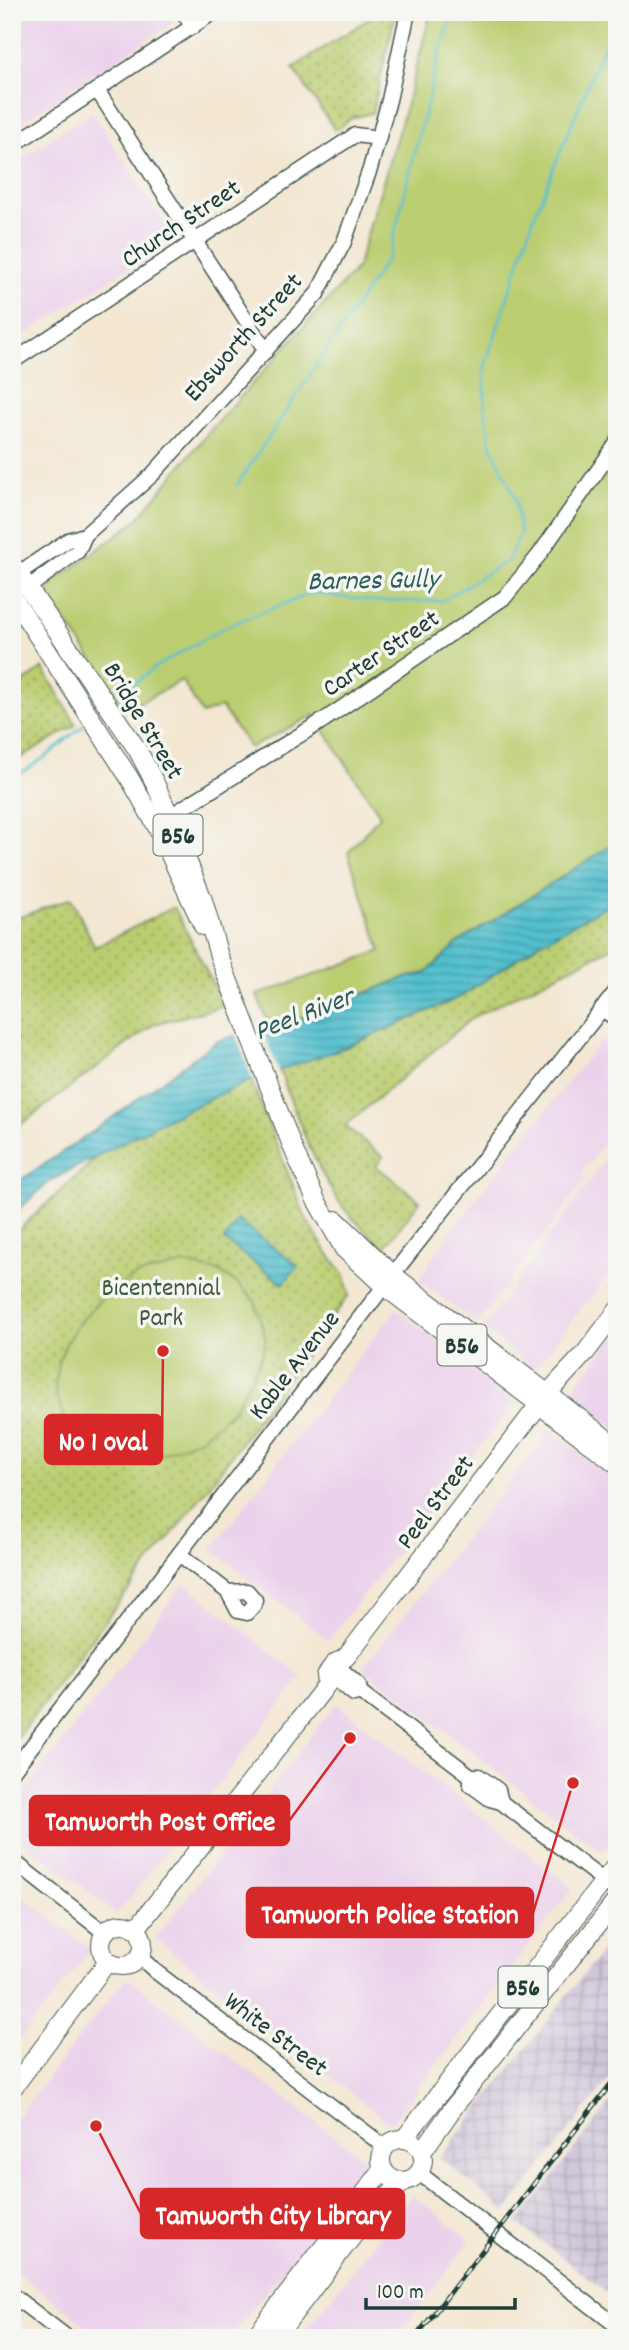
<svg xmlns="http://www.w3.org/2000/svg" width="629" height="2350" font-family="Dekko,sans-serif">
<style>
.built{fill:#ebd1eb}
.industrial{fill:url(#industrial-grid)}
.grass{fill:url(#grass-dots);stroke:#6d8552;stroke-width:2}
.pitch{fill:#bbcd71;stroke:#6d8552;stroke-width:2}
.water{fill:url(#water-rules);stroke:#397e81;stroke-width:2}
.pier{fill:#f3e7d2}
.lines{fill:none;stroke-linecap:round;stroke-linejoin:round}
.stream{stroke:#53bfce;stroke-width:2.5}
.minor-casing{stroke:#3f564c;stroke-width:17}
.major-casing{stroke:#3f564c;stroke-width:20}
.minor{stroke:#fff;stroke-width:14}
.major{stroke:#fff;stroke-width:18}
.rail-casing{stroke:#1f3d34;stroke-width:5}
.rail{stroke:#f6f6f2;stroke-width:2.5;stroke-dasharray:8;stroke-linecap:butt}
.labels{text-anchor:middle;stroke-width:7;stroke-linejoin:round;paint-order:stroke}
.shield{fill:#f6f6f2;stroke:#60746d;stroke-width:2}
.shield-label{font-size:24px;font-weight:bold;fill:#1f3d34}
.street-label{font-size:26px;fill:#1f3d34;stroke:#f6f6f2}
.park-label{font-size:26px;fill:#3e5a40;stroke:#f6f6f2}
.water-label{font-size:28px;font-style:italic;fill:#2c5e5a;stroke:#f6f6f2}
.leader{fill:none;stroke:#d62828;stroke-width:2.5}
.callout-dot{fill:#d62828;stroke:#f6f6f2;stroke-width:2.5}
.callout{fill:#d62828;stroke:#d62828;stroke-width:2.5}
.callout-label{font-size:28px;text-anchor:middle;font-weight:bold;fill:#fff}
</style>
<defs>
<pattern id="industrial-grid" width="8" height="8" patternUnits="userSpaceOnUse" patternTransform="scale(1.75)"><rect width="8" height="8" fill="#cbbfd5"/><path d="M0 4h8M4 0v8" fill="none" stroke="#a49cae"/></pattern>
<pattern id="grass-dots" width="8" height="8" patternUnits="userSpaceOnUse" patternTransform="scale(1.75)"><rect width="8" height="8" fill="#bbcd71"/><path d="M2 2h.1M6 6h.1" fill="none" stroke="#97a85e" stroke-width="1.8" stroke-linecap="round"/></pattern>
<pattern id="water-rules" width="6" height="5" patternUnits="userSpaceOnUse" patternTransform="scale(1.75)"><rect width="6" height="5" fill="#53bfce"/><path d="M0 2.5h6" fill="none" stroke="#449ca8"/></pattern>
</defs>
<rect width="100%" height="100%" fill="#f6f6f2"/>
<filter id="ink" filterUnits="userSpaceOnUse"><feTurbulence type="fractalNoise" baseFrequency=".0143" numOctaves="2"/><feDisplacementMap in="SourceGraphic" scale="14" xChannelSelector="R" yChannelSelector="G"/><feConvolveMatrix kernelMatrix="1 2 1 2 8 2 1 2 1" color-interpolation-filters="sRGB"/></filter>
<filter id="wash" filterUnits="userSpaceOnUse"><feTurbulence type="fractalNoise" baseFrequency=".00686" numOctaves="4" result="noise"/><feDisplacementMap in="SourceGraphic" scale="28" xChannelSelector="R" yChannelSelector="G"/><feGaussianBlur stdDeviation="1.57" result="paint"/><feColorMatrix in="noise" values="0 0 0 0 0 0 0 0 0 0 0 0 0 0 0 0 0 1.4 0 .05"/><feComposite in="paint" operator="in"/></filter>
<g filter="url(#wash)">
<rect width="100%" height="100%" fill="#f3e7d2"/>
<g class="built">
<path d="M12 12H167L174 22 12 129Z"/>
<path d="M92 112 174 238 12 343V165Z"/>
<path d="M601 1040 617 1052V1127L581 1174 586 1179 477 1324 418 1280 452 1230Z"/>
<path d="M617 1143V1264L534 1369 483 1328Z"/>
<path d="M396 1309 515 1402 328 1640 211 1549Z"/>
<path d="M617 1333V1430L570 1393Z"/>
<path d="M550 1430 617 1483V1832L602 1852 363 1668Z"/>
<path d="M184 1583 302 1677 117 1914 12 1832V1808Z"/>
<path d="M336 1704 573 1888 391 2124 155 1939Z"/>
<path d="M12 1889 91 1949 12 2050Z"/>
<path d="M126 1977 368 2162 230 2338H102L12 2268V2124Z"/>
<path d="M412 2195 471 2240 396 2338H299Z"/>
</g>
<g class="industrial">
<path d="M617 1932V2069L506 2212 440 2158Z"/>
<path d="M617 2094V2281L608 2293 517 2223Z"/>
</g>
<g class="grass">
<path d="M379 12H396L372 113 352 118 335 130 293 68Z"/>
<path d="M43 668 76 725 12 763V691Z"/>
<path d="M71 898 95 947 174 907 224 1006 154 1024 12 1131V920Z"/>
<path d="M617 900V945L473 1017 345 1126 383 1157 376 1166 420 1201 384 1248C370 1235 354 1221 342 1206 313 1165 297 1116 279 1069L346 1047 460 997 540 943Z"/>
<path d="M247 1070 307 1221 327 1252 345 1275 349 1295 204 1493 116 1606 12 1745V1236L125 1131Z"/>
</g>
<g class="pitch">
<path d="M431 12H617V842L459 942 426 973 403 978 300 1019 270 1027 257 995 381 951 348 853 380 815 314 715 250 748 221 707 202 714 182 680 126 710 47 593 55 581 136 521 207 434 357 268 407 103Z"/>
<path d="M184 1264 218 1271 239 1285 255 1301 266 1340 259 1363 233 1410 201 1438 157 1456 123 1457 89 1447 66 1424 55 1391 58 1362 68 1340 82 1319 105 1295 137 1275Z"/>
</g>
<g class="water">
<path d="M617 842V900L540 943 460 997 346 1047 249 1081 163 1121 52 1180 12 1215V1189L22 1179 95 1130 217 1041 300 1019 404 978 426 973 459 942Z"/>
<path d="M238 1220 298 1266 283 1284 224 1240Z"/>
</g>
<path class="pier" d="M261 1025 279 1073 254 1083 235 1033Z"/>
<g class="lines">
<g class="stream">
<path d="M237 485 389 256 439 55 454 12"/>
<path d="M112 702 154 668 225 627 312 593 374 601H442L508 560 520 534 516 500 491 444 485 411V366L535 214 601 52 617 30"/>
<path d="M12 779 47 756 85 724"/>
</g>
</g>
</g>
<g filter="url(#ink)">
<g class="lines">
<g class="minor-casing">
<g id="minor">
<path d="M183 12 193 27"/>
<path d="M97 90 266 351"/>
<path d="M12 146 214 12"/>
<path d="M12 362 355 135 379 138"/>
<path d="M19 573 68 540 85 535"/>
<path d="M29 587 78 551 85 535 152 475 317 294 344 242 370 169 389 100 408 12"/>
<path d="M162 821 324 720 505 597 539 555 617 443"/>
<path d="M602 1008 617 1020"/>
<path d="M179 1554 228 1592 238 1611 247 1613 254 1605 255 1600 247 1591 228 1592"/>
<path d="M343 1671 359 1685 360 1692 471 1776H479L498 1790 501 1802"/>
<path d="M337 1680 354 1694 360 1692"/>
<path d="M12 1772 401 1264 617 990"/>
<path d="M471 1776V1785L490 1799 501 1802 617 1891"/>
<path d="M12 1860 105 1933"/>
<path d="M139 1956 155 1971 385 2147"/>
<path d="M419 2173 617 2326"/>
<path d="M12 2295 68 2338"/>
</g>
</g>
<g class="major-casing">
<g id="major">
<path d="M12 564 137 749 154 781 170 817 203 900 219 956 294 1151 316 1200 344 1249 384 1286 617 1464"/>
<path d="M12 596 130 779 156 825 203 926"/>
<path d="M336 1220 393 1275 617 1447"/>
<circle cx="122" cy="1945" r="21"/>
<path d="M136 1929 322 1691 327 1684 326 1676C329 1671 333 1663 339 1661 345 1658 346 1658 350 1652L548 1393 586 1352 617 1311"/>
<path d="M12 2089 108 1961"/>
<circle cx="402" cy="2160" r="21"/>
<path d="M404 2139 617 1864"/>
<path d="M422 2152 456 2104 617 1900"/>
<path d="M254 2338 383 2169"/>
<path d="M275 2338 365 2220 379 2204 405 2181"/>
</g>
</g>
<use href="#minor" class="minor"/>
<use href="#major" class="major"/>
<g class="rail-casing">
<path id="rail" d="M415 2338 617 2076"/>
</g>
<use href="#rail" class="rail"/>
</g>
</g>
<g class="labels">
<g class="shield">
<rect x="153.5" y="814.5" width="49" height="41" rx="5"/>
<rect x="437.5" y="1324.5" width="49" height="41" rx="5"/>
<rect x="498.5" y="1966.5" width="49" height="41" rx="5"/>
</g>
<g class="shield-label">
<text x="178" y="843">B56</text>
<text x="462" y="1353">B56</text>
<text x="523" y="1995">B56</text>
</g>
<g class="street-label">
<text transform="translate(180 222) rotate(-34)" y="9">Church Street</text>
<text transform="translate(242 336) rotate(-48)" y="9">Ebsworth Street</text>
<text transform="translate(380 652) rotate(-34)" y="9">Carter Street</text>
<text transform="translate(145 720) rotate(59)" y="9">Bridge Street</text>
<text transform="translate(293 1364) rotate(-52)" y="9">Kable Avenue</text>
<text transform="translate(434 1501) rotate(-53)" y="9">Peel Street</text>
<text transform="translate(277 2033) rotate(37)" y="9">White Street</text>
</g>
<g class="park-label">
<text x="161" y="1295">Bicentennial<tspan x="161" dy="30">Park</tspan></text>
</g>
<g class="water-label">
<text transform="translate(373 578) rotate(-1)" y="10">Barnes Gully</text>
<text transform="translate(303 1012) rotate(-21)" y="10">Peel River</text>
</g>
</g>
<path class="leader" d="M163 1351L162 1440M350 1738L289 1821M573 1783L533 1913M96 2126L141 2214"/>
<g class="callout-dot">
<circle cx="163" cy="1351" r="7"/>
<circle cx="350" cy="1738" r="7"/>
<circle cx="573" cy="1783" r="7"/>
<circle cx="96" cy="2126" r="7"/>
</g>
<g class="callout">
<rect x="45" y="1415" width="117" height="49" rx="7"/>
<rect x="30" y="1796" width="259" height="49" rx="7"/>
<rect x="247" y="1888" width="286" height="49" rx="7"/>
<rect x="141" y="2189" width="263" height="49" rx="7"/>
</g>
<g class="callout-label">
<text x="103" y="1450">No 1 oval</text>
<text x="160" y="1830">Tamworth Post Office</text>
<text x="390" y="1923">Tamworth Police Station</text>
<text x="273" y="2224">Tamworth City Library</text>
</g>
<rect width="629" height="2350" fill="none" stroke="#f6f6f2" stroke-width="42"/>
<path d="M366 2298v10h149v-10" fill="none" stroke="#1f3d34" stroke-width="3.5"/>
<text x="377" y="2298" font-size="21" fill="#1f3d34" stroke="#f6f6f2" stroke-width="5" paint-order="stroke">100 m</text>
</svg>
